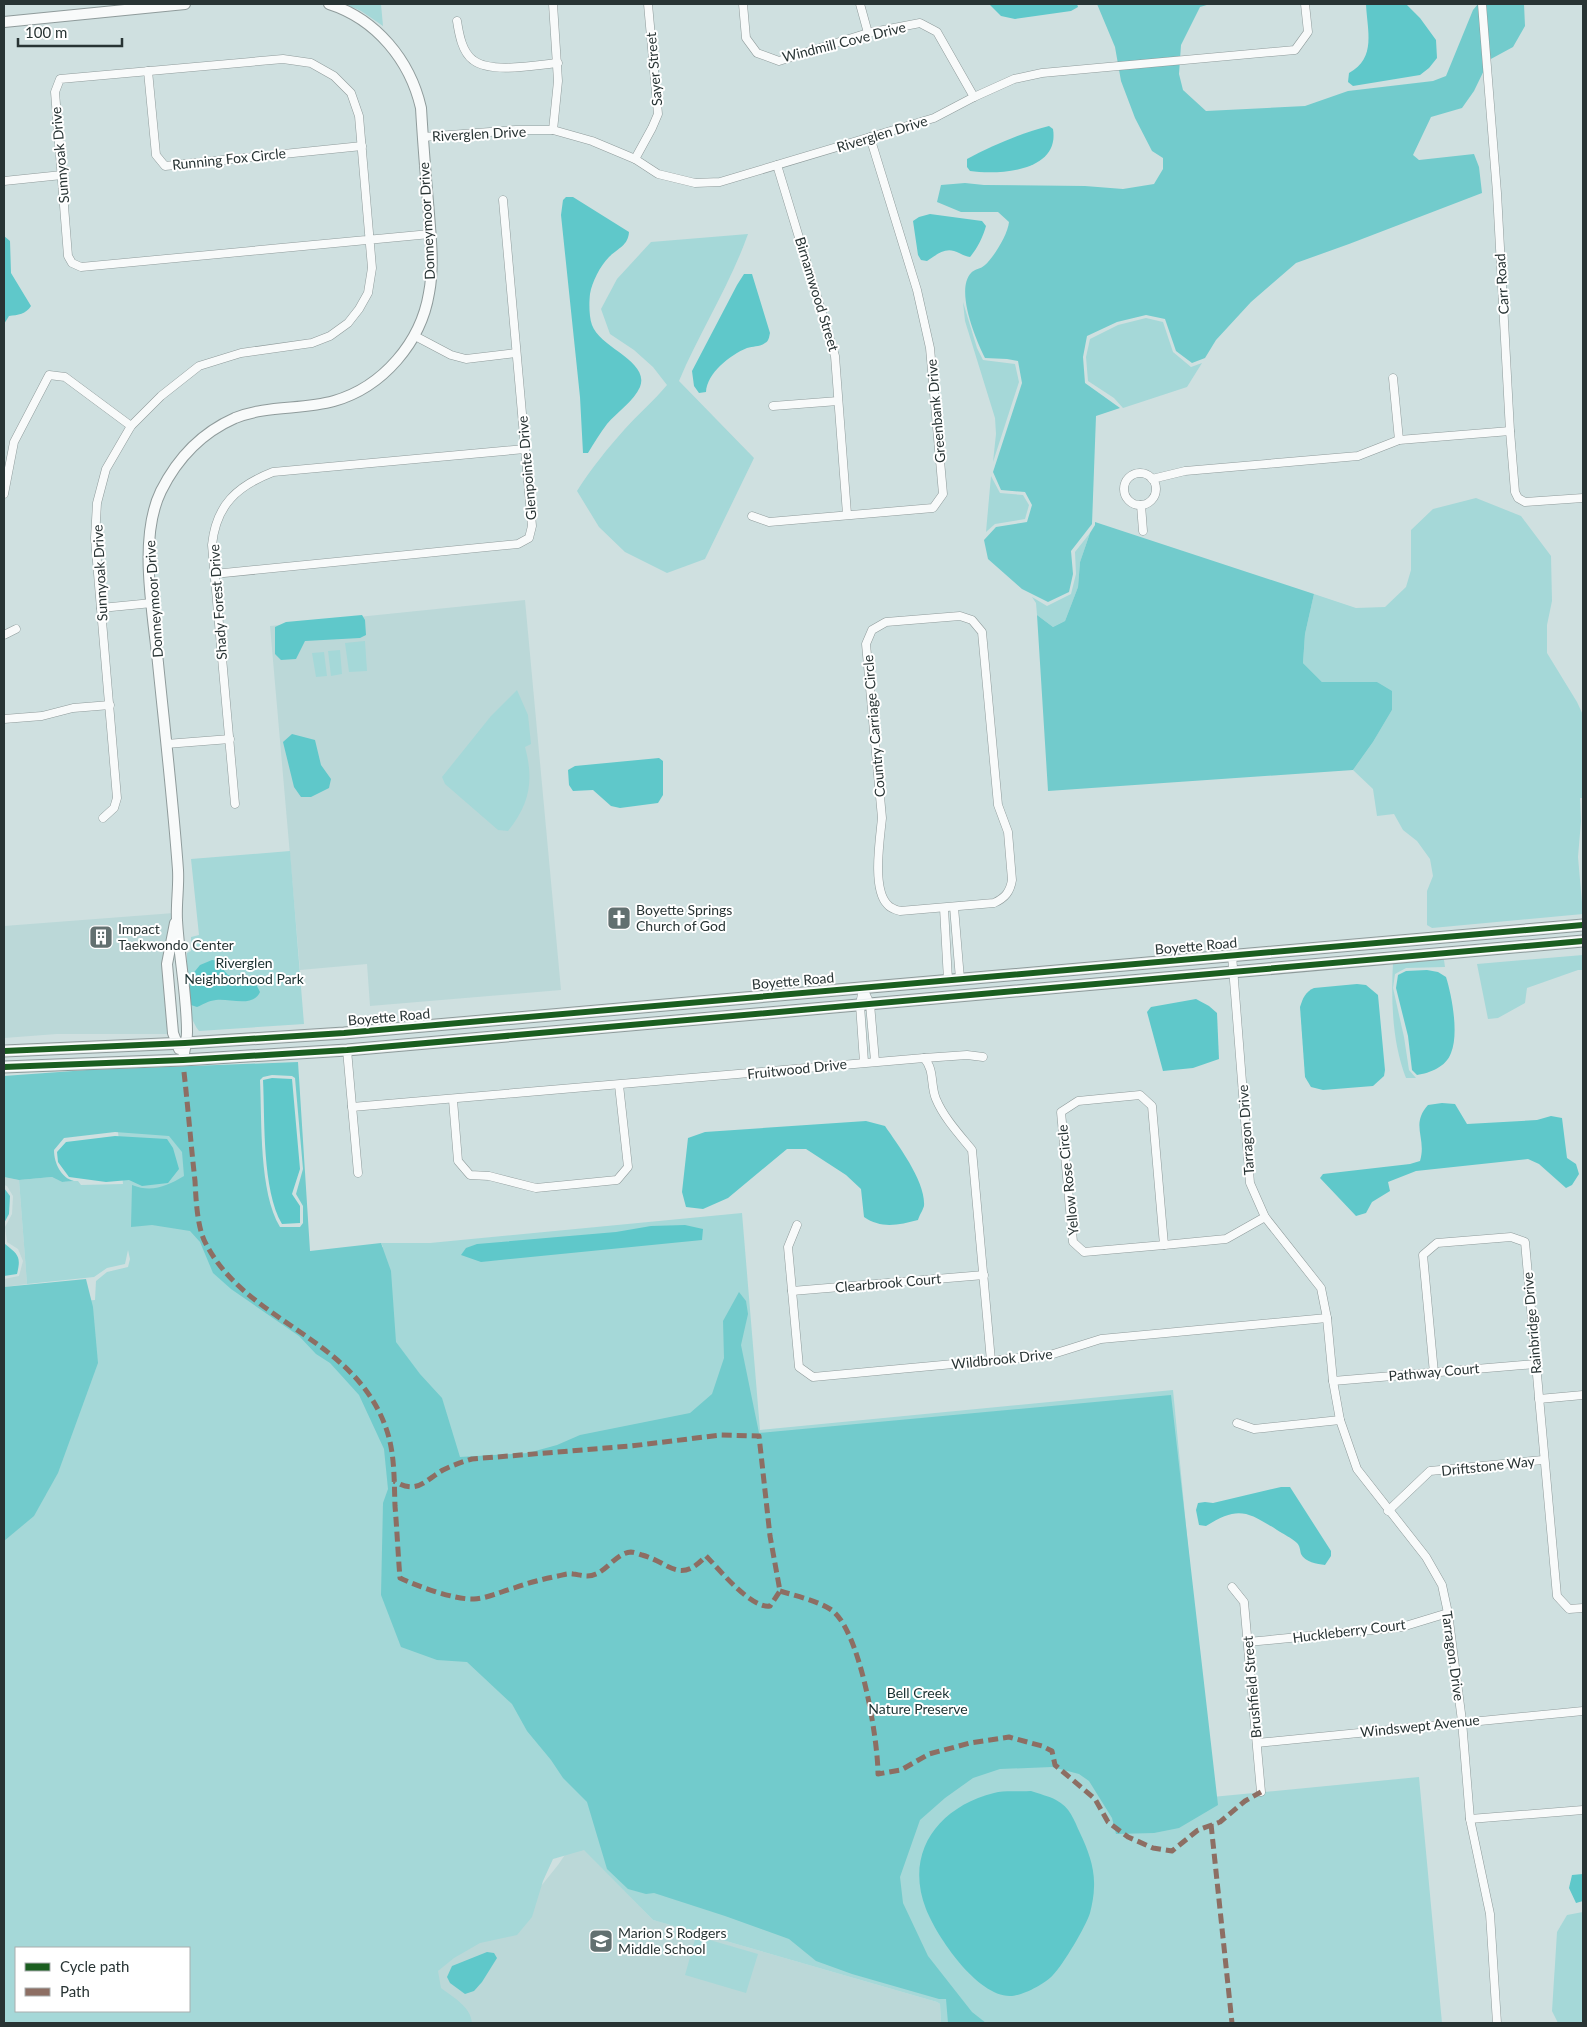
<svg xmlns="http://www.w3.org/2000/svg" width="1587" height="2027" font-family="Lato,sans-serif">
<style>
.built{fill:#bbd8d8}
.green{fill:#a5d8d8;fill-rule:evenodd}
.forest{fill:#72cbcc;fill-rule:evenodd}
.water{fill:#5fc8ca}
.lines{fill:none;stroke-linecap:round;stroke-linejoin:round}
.minor-casing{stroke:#8f9b9b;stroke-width:9}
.tertiary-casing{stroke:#8f9b9b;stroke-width:12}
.secondary-casing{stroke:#8f9b9b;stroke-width:13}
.minor{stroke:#f8fafa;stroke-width:8}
.tertiary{stroke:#f8fafa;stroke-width:10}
.secondary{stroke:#e8eeee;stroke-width:11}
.quiet{stroke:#8d6e63;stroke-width:5;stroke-dasharray:10 5;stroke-linecap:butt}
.cycleway-casing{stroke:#fff;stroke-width:9}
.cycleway{stroke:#1b5e20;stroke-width:6}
.labels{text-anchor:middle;stroke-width:4;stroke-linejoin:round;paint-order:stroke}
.street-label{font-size:14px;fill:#283434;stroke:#fff}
.poi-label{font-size:14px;fill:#283434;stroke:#fff;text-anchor:start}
.park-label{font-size:14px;fill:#182f2f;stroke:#fff}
</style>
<rect width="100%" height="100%" fill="#cfe0e0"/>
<g class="built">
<path d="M525 600 561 990 370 1006 367 964 300 970 270 626Z"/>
<path d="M174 913 170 1034H57L4 1038V926Z"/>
<path d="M4 1177 19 1180 27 1284 4 1287V1279L19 1276 23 1261 18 1249 7 1242 5 1227 12 1214 13 1196 7 1186 4 1185Z"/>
<path d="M575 1840 653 1920 937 2002 940 2004 941 2023H421L441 1962 517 1916 558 1865Z"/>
</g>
<g class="green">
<path d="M345 4H381L383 26 361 11Z"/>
<path d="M748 234C730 285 700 331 679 381L754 458 705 559 667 573 625 552 599 527 577 491C591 469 607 449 624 430 638 414 654 401 667 385L653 367 634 350 610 334 601 309 617 279 651 242Z"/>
<path d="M963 302 977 348 983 360 1015 364 1019 382 993 462 996 434 995 418 965 321Z"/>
<path d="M1146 318 1163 322 1173 352 1191 367 1202 363 1187 387 1123 408 1114 398 1088 381 1086 357 1090 339 1118 325Z"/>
<path d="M991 476 1000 493 1023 495 1029 505 1025 519 995 524 986 532Z"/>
<path d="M1476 498 1521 516 1551 556 1552 601 1547 625V653L1577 702 1583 715V798H1580L1581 821 1578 857 1583 914 1432 928 1427 925V891L1433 876 1430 859 1417 841 1403 830 1394 814 1377 816 1373 789 1353 770 1373 742 1392 710 1377 682H1322L1303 663 1305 634 1314 594 1356 608 1385 607 1406 587 1411 570V530L1433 509Z"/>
<path d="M1090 533 1080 562 1078 587 1065 621 1053 627 1037 615 1036 603 1032 597 1047 606 1071 594 1076 574 1075 552Z"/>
<path d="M365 641 367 671 349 672 345 643Z"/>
<path d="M340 650 342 674 331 676 328 651Z"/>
<path d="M324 652 327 676 316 677 312 653Z"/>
<path d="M517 690 528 715 531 744 525 747C534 780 530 804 508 831L498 830 445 784 442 777 491 716Z"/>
<path d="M290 851 304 1024 199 1031C184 1013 187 976 187 953L191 951V937L199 935 191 859Z"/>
<path d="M1583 955V970H1578L1527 988 1525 1003 1498 1018 1488 1019 1477 964Z"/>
<path d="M1441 958 1444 960 1445 967 1406 968 1395 974 1393 988 1404 1037 1409 1070 1416 1078H1406C1392 1042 1391 1000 1393 962Z"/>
<path d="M250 1072 266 1259 383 1247 381 1243H430L742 1213 760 1430 1173 1390 1212 1797 1419 1777 1442 2023H941L940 2004 937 2002 653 1920 584 1850 553 1859 543 1881 532 1917 517 1935 480 1943 454 1958 438 1971 441 1988C453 1997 471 2007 472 2023H4V1308L95 1300 96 1281 107 1272 128 1267 130 1259 128 1250 125 1264 107 1268 94 1277 27 1284 19 1180 52 1177 62 1182 74 1181H78L81 1185 123 1184 114 1090ZM16 1948H189V2011H16Z"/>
<path d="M1583 1912V2023H1558L1552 2011 1557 1932 1567 1915Z"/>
<path d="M696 1936 758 1954 746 1993 685 1975Z"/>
</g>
<g class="forest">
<path d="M1097 4H1210L1200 7 1181 45 1179 74 1183 90 1206 111 1305 106 1348 91 1433 81 1446 76 1473 10 1478 4H1524L1525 26 1513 47 1489 60 1474 91 1462 108 1431 117 1413 155 1419 160 1474 154 1479 167 1482 193 1349 244 1296 263 1251 302 1216 340 1205 358 1192 363 1176 351 1165 319 1146 315 1117 322 1087 336 1083 357 1085 383 1120 408 1096 416 1092 524 1071 551 1073 574 1069 592 1048 602 1022 589 988 559 984 540 996 527 1027 522 1032 505 1025 492 1001 490 993 472 1022 383 1018 361 1007 359 985 358C976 340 955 290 971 273 974 269 981 269 985 265 994 257 1008 234 1009 222L998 212H961L937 202 941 185 965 183 984 185 1085 186 1123 189 1154 184 1163 169V158L1152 151 1135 118 1121 81 1115 47Z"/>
<path d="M1095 522 1314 594 1305 634 1303 663 1322 682H1377L1392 691V710L1373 742 1353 770 1048 791 1037 615 1053 627 1065 621 1078 587 1080 562 1090 533 1095 525Z"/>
<path d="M298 1062 310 1251 381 1243 391 1271 396 1342 420 1374 442 1398 460 1457 528 1453 557 1445 580 1435 690 1413 712 1394 724 1358 723 1321 739 1292 746 1301 748 1314 741 1345 759 1433 1171 1395 1218 1805 1179 1828 1154 1833 1116 1834 1112 1818 1089 1781 1079 1774 1052 1767 1000 1769 973 1778 945 1798 920 1820 900 1877 903 1903 928 1956 972 2012 986 2023H948L946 1999H939L852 1974 816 1961 789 1939 725 1916 654 1893 646 1894 628 1889 607 1869 587 1802 563 1778 551 1760 527 1731 512 1704 467 1662 437 1660 401 1647 381 1595 383 1503 388 1489 384 1449 359 1395 330 1363 316 1354 299 1336 231 1289 213 1273 200 1242 190 1231 152 1225 131 1227 132 1185C152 1193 167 1186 184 1176L182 1152 169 1136 115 1132 64 1138 54 1150C54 1163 61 1178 74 1181L62 1182 52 1177 19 1180 4 1177V1076L87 1070ZM272 1075 292 1076 295 1078 303 1169 296 1194 303 1206V1223L300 1227H280C259 1192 262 1122 260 1080L263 1077Z"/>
<path d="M86 1279 93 1307 98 1363 58 1473 34 1516 4 1541V1287Z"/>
</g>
<g class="water">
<path d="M989 4H1077L1078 7 1071 11 1015 19 1001 16Z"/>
<path d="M1366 4H1406L1420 18 1436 40 1437 58 1429 68 1420 75 1353 86 1348 82 1349 73C1377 58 1367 30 1366 4Z"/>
<path d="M1049 126 1053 129C1060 172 999 175 970 171L967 167V159C993 145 1021 133 1049 126Z"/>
<path d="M566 197H573L629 232C628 246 618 248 609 257 600 266 592 282 590 294 589 303 589 317 592 325 600 348 650 361 640 387 634 401 617 412 607 424 600 433 594 443 588 453H583L580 397 561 215 563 200Z"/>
<path d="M930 214 982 221 986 226C983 237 977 249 970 257 963 256 959 252 954 251 943 248 935 256 927 261L921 260 918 255 913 221 919 217Z"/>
<path d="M4 236 10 241 11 273 31 306C26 314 18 315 9 316L4 324Z"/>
<path d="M744 274H752L770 333C769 337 769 341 765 343 760 347 753 346 747 348 730 355 707 373 706 392L699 393 694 386 692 371 737 285Z"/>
<path d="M362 615 365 620 366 635 360 638 305 641 296 659 281 660 275 654V627L286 622Z"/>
<path d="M292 734 315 740 321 765 331 779 329 788 311 797H301L294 787 283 742Z"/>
<path d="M659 758 663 761V795L658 803 620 808 611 806 593 790 573 791 569 785 568 770 575 766Z"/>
<path d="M212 960 221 961V967L228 975 236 976 243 973 256 984 260 992C253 1008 229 998 216 1000 208 1001 204 1004 197 1007L191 1005 188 977 191 976 200 965Z"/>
<path d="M1427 970 1438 972 1446 977C1452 996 1459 1034 1451 1053 1446 1067 1430 1073 1417 1075L1412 1070 1408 1036 1396 988 1398 975 1406 971Z"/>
<path d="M1357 984 1366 985 1378 995 1385 1070 1384 1076 1373 1086 1323 1090 1311 1087 1305 1077 1300 1007C1303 998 1305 992 1314 988Z"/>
<path d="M1196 999 1209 1006 1217 1013 1219 1059 1193 1068 1163 1071 1147 1012 1151 1007Z"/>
<path d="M272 1078 292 1079 300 1169 292 1194 300 1206V1223L282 1224C262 1190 265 1120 263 1080Z"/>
<path d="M1442 1103 1455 1104 1467 1124 1537 1120 1551 1116 1562 1118 1567 1158 1576 1164 1579 1174 1572 1185 1566 1188 1539 1164 1528 1159 1416 1171 1388 1182 1390 1191 1372 1202 1366 1213 1356 1216 1320 1178 1323 1174 1410 1164 1420 1161C1427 1138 1410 1125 1428 1105Z"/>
<path d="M866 1121 885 1126C898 1145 926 1182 924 1206 923 1210 919 1216 918 1220 899 1225 881 1229 864 1217L861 1189 846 1175 806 1149H787L728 1198 703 1209 686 1207 682 1192 688 1138 705 1132Z"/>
<path d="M115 1136 167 1139 173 1148 179 1169 168 1183 142 1186 129 1180 106 1182 69 1177 58 1162 57 1152 66 1142Z"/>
<path d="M4 1188 10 1196 9 1214 4 1223Z"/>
<path d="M685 1225 703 1229 702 1240 481 1262 461 1255 466 1248 477 1244 616 1232 651 1226Z"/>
<path d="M4 1238 5 1244C19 1255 21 1257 17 1274L4 1276Z"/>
<path d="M1281 1487H1290L1331 1551V1556L1325 1565C1317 1564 1305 1562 1301 1554 1300 1550 1300 1546 1297 1543 1292 1538 1283 1534 1277 1530 1247 1511 1238 1506 1206 1526L1199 1525 1196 1510 1198 1503 1205 1502 1213 1503Z"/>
<path d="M1031 1791C1039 1794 1049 1796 1056 1800 1070 1807 1074 1820 1080 1833 1088 1850 1095 1868 1094 1887 1094 1895 1092 1905 1090 1913 1086 1926 1063 1965 1053 1975 1045 1984 1022 1996 1010 1996 977 1996 937 1937 926 1909 904 1853 938 1807 994 1793 1005 1790 1019 1792 1031 1791Z"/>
<path d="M1583 1874V1901L1576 1903 1569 1888 1572 1875Z"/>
<path d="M487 1952 494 1953 497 1958 482 1982 474 1991 465 1994 450 1983 447 1977 452 1966Z"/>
</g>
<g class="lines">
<g class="minor-casing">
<g id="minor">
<path d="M743 4 746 38 757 53 779 61 868 33 920 23 937 32 974 97"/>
<path d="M860 4 868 33"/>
<path d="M1482 4 1497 193 1510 431 1515 492 1518 498 1525 502 1583 498"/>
<path d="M457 21C459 34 462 52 473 60 491 74 536 65 558 63"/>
<path d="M148 71 156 155 165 166 362 146"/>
<path d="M553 130 558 81 553 4"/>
<path d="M423 137 516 130H553L592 141 635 159 658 174 695 183 720 182 934 118 974 97 1014 79 1042 73 1295 50 1308 32 1305 4"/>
<path d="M635 159 652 128 658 114 648 4"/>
<path d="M777 165 835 356 847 514"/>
<path d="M4 181 62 175"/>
<path d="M415 336 451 355 466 359 516 353"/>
<path d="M1393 378 1399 440"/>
<path d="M773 406 838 401"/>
<circle cx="1140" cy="489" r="16"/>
<path d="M1152 479 1185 471 1358 456 1399 440 1510 431"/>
<path d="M4 494 14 442 49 375 65 377 131 426"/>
<path d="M1141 505 1143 531"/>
<path d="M752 516 769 522 933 508 943 494 930 348 917 290 870 137"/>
<path d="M214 574 518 544 529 538 532 526 503 200"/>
<path d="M101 608 152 603"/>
<path d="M960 616 972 620 982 632 998 805 1008 832 1012 880C1010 892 1005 898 994 903L900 911C896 910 890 908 887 904 872 888 880 839 882 818L866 644 872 630 886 622Z"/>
<path d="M4 635 16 629"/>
<path d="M4 719 42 716 73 708 110 705"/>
<path d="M166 744 230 739"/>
<path d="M235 804 212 545C216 505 237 486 273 472L525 449"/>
<path d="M103 818 114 808 117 798 95 538 97 503 106 469 131 426 161 396 199 366 241 353 312 343 330 336 348 323 359 309 368 293 372 268 359 116 351 93 334 76 311 63 283 59 60 79 55 92 68 256 72 263 81 267 430 234"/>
<path d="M954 907 960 979"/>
<path d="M944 908 948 980"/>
<path d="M1232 955 1250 1183 1265 1217 1321 1288 1327 1318 1333 1381 1340 1420 1357 1469 1426 1557 1442 1585 1448 1613 1462 1721 1470 1819 1490 1914 1497 2023"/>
<path d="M863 988 870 1004 875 1061"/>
<path d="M863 988 860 1005 864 1062"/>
<path d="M347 1050 358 1173"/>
<path d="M924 1058 967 1055 983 1057"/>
<path d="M1140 1095 1152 1106 1164 1245 1084 1252 1073 1242 1061 1112 1078 1101Z"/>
<path d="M453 1100 458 1161 470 1175 489 1176 536 1188 617 1180 628 1167 619 1085"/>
<path d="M352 1107 924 1058C935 1070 930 1085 936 1099 944 1118 959 1134 972 1150L991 1361"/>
<path d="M797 1225 788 1247 799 1367 813 1377 1050 1355 1101 1339 1327 1318"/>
<path d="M1164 1245 1226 1239 1265 1217"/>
<path d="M792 1291 984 1275"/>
<path d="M1434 1373 1423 1255 1437 1243 1511 1237 1525 1242 1557 1596 1569 1609 1583 1608"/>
<path d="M1333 1381 1535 1364"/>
<path d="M1539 1399 1583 1395"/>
<path d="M1237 1423 1254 1429 1340 1420"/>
<path d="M1388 1511 1430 1471 1543 1460"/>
<path d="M1232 1587 1244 1602 1261 1792"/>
<path d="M1248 1642 1402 1627 1448 1613"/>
<path d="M1257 1743 1583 1711"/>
<path d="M1470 1819 1583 1810"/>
</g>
</g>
<g class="tertiary-casing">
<g id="tertiary">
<path d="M4 22 185 4"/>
<path d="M175 923 167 964 173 1033 179 1049"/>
<path d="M183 1060C184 1051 187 1041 187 1032 187 995 179 957 177 920 176 904 179 887 178 870 173 801 165 732 158 663 153 612 138 538 161 491 177 459 201 433 235 418 267 405 302 410 334 401 383 387 421 342 429 293 434 267 431 240 429 214 426 179 423 143 421 108 410 60 376 19 329 4"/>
</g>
</g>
<g class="secondary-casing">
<g id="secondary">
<path d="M4 1051 185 1043 344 1033 1583 925"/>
<path d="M4 1067 183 1060 347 1050 1583 941"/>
</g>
</g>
<use href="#minor" class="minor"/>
<use href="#tertiary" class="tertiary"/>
<use href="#secondary" class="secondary"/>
<g class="quiet">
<path d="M184 1072C188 1108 191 1145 195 1181 196 1199 197 1228 206 1244 247 1323 354 1337 386 1428 395 1453 394 1480 395 1506 397 1530 398 1554 400 1578 417 1586 455 1600 474 1599 488 1598 500 1592 514 1588 528 1583 543 1579 558 1576 563 1575 568 1573 573 1574 581 1575 588 1578 596 1574 608 1569 617 1553 631 1552 634 1552 639 1554 642 1555 671 1563 679 1585 706 1556 719 1569 751 1609 770 1606L780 1591 770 1536 759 1436 721 1435 631 1446 472 1459C462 1462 453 1465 443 1470 424 1481 417 1495 394 1481"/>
<path d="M780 1591C796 1596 815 1600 830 1609 860 1627 878 1740 878 1774L901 1770 929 1754 970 1743 1009 1737 1042 1746 1052 1751 1055 1765 1095 1799 1108 1822 1128 1837 1153 1848 1172 1851 1198 1830 1220 1822 1245 1801 1261 1792"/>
<path d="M1211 1824 1232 2023"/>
</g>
<g class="cycleway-casing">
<g id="cycleway">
<path d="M4 1051 185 1043 344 1033 1583 925"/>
<path d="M4 1067 183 1060 347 1050 1583 941"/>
</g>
</g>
<use href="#cycleway" class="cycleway"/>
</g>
<defs>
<g id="church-square" transform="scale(1.25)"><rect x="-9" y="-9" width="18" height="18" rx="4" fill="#627070" stroke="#fff"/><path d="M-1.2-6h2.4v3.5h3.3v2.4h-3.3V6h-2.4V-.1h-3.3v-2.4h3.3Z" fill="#fff"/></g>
<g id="building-square" transform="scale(1.25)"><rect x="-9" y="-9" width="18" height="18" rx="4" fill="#627070" stroke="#fff"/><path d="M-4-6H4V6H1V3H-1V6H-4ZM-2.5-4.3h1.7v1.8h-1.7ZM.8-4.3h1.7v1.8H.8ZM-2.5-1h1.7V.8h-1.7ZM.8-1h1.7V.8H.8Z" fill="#fff"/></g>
<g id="school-square" transform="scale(1.25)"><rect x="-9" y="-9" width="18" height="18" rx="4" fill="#627070" stroke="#fff"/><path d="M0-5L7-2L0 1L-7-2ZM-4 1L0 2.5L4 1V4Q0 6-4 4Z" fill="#fff"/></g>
</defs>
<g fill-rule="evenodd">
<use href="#church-square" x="619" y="918"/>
<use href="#building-square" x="101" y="937"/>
<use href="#school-square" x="601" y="1941"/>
</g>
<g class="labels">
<g class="street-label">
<text transform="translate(844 42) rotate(-14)" y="5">Windmill Cove Drive</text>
<text transform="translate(654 69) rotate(-95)" y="5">Sayer Street</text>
<text transform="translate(479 134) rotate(-3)" y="5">Riverglen Drive</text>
<text transform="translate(882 134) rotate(-17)" y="5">Riverglen Drive</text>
<text transform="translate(60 155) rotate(-95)" y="5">Sunnyoak Drive</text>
<text transform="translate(229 159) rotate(-6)" y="5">Running Fox Circle</text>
<text transform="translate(427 221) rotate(-93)" y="5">Donneymoor Drive</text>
<text transform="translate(1502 284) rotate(-94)" y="5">Carr Road</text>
<text transform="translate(817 294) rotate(73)" y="5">Birnamwood Street</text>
<text transform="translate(936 411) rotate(-95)" y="5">Greenbank Drive</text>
<text transform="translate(527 468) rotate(-95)" y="5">Glenpointe Drive</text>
<text transform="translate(100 573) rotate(-93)" y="5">Sunnyoak Drive</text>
<text transform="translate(154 599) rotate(-94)" y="5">Donneymoor Drive</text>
<text transform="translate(218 602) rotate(-94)" y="5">Shady Forest Drive</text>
<text transform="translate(874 726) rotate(-95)" y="5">Country Carriage Circle</text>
<text transform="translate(1196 946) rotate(-5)" y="5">Boyette Road</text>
<text transform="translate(793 981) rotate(-5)" y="5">Boyette Road</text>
<text transform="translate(389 1017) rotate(-5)" y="5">Boyette Road</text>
<text transform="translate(797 1069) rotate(-6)" y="5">Fruitwood Drive</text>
<text transform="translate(1246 1130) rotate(-94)" y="5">Tarragon Drive</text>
<text transform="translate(1068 1180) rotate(-96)" y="5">Yellow Rose Circle</text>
<text transform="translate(888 1283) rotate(-5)" y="5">Clearbrook Court</text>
<text transform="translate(1532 1323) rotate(-95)" y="5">Rainbridge Drive</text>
<text transform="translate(1002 1359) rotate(-6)" y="5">Wildbrook Drive</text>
<text transform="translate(1434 1372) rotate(-5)" y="5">Pathway Court</text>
<text transform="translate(1488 1466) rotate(-6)" y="5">Driftstone Way</text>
<text transform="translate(1349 1631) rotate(-7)" y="5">Huckleberry Court</text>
<text transform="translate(1453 1656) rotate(82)" y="5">Tarragon Drive</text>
<text transform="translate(1252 1687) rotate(-95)" y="5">Brushfield Street</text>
<text transform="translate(1420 1726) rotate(-6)" y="5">Windswept Avenue</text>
</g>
<g class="poi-label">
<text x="636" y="915">Boyette Springs<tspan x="636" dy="16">Church of God</tspan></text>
<text x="118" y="934">Impact<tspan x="118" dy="16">Taekwondo Center</tspan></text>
<text x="618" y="1938">Marion S Rodgers<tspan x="618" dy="16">Middle School</tspan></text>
</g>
<g class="park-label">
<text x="244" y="968">Riverglen<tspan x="244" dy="16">Neighborhood Park</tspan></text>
<text x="918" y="1698">Bell Creek<tspan x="918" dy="16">Nature Preserve</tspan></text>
</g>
</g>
<rect width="1587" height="2027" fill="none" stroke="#283434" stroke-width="10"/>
<rect x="15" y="1947" width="175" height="65" fill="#ffffff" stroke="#a9aeae"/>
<rect x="25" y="1963" width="25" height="8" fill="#1b5e20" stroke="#a9aeae"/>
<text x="60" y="1972" font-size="15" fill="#283434">Cycle path</text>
<rect x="25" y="1988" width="25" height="8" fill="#8d6e63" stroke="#a9aeae"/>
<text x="60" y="1997" font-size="15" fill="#283434">Path</text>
<path d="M18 38v8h104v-8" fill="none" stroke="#283434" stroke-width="2.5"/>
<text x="25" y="38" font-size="15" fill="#283434" stroke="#ffffff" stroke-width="4" paint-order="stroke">100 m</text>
</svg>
